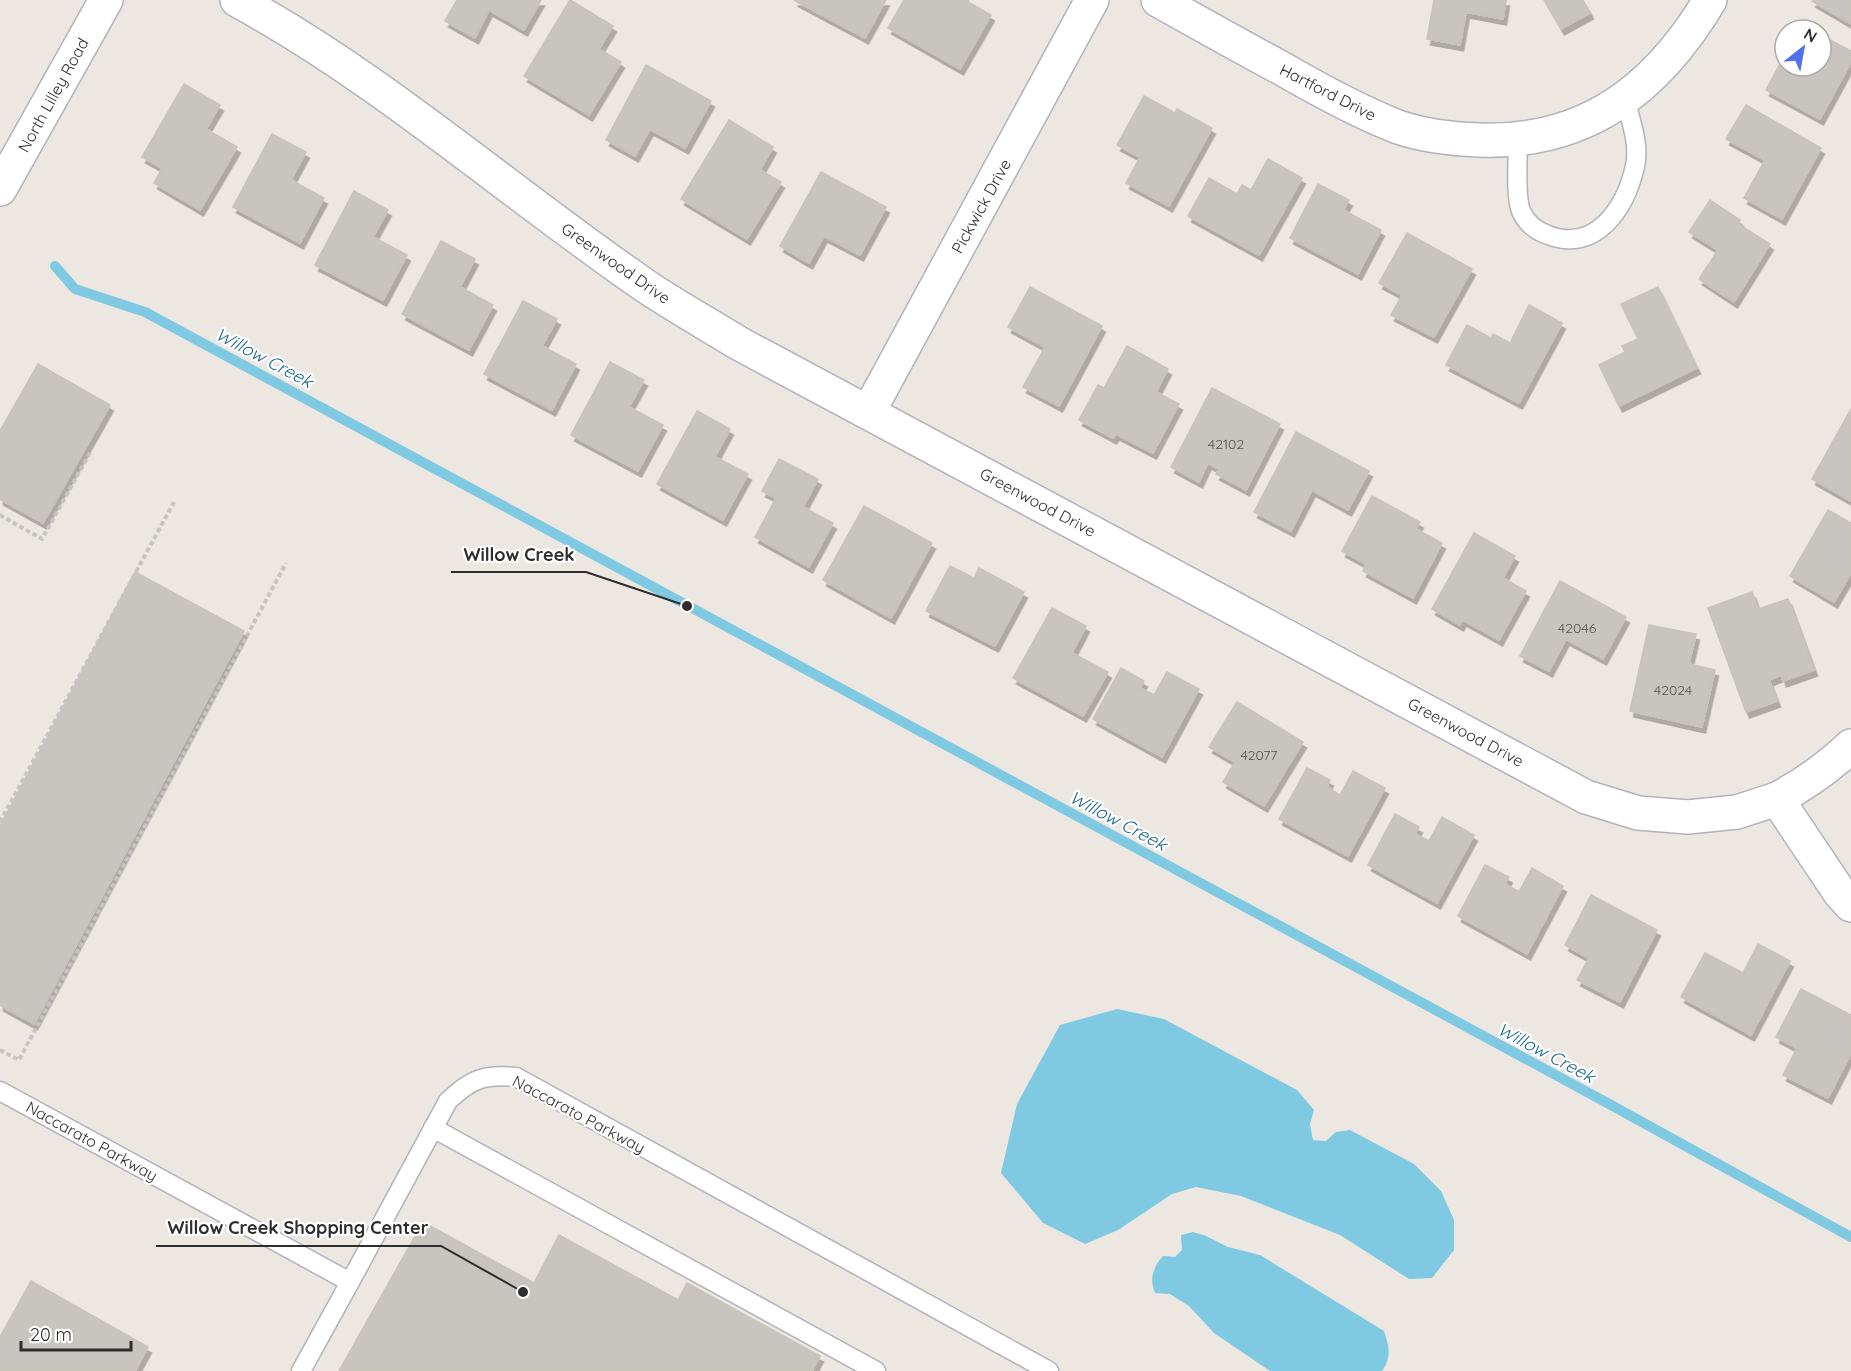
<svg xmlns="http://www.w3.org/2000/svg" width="1851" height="1371" font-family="Quicksand,sans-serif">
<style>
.water{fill:#7fc9e3}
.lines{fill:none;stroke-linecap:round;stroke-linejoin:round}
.stream{stroke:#7fc9e3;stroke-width:10}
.building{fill:#c8c4c0;stroke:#c8c3ba;stroke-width:1.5;filter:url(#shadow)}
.lane-casing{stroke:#b1b3bb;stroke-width:21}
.street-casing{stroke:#b1b3bb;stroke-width:36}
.secondary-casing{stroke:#b1b3bb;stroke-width:36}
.path{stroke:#c4c4c4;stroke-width:4;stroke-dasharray:4.5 3;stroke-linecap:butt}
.lane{stroke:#fff;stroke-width:18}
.street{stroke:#fff;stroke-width:33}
.secondary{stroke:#fff;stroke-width:33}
.labels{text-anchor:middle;stroke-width:4.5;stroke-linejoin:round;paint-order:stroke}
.number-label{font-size:14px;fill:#545352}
.street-label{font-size:16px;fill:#2d2d2d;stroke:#fff}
.water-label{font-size:18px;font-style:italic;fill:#1c6a91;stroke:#fff}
.leader{fill:none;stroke:#2d2d2d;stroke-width:2}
.callout-dot{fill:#2d2d2d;stroke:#fff;stroke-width:2}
.callout-label{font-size:18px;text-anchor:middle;font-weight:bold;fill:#2d2d2d;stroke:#fff;stroke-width:4.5;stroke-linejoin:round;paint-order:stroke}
</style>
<defs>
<filter id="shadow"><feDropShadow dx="3.5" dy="6" stdDeviation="0" flood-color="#0004"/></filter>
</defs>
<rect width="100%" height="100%" fill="#ede7e1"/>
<g class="water">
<path d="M1117 1009 1164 1019 1297 1090 1314 1110 1310 1124 1313 1140 1326 1141 1336 1132 1350 1130 1414 1164 1441 1191 1454 1220V1250L1432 1278 1409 1279 1340 1235 1241 1196 1196 1187 1172 1194 1118 1230 1085 1244 1043 1223 1001 1173 1017 1104 1060 1025Z"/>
<path d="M1193 1232 1206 1236 1228 1247 1260 1255 1384 1331C1389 1346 1392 1357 1382 1371H1270L1214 1333 1189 1306 1170 1294 1155 1293C1149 1279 1153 1267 1163 1256L1175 1257 1182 1250 1181 1235Z"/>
</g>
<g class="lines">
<path class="stream" d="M55 266 75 289 145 312 1611 1105 1851 1237"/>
</g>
<g class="building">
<path d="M457 0H541L524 30 489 10 475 38 445 21Z"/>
<path d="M570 0 613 26 599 49 621 62 589 115 524 76Z"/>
<path d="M794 0H886L865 38Z"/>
<path d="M904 0H969L968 2 991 15 960 69 888 28Z"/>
<path d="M1434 0H1506L1503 19 1466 12 1460 45 1427 39Z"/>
<path d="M1544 0H1583L1590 13 1561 29Z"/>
<path d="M1813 0H1851V24L1812 1Z"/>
<path d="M1821 35 1851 51V62L1820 119 1766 90 1782 60 1785 61V66H1821Z"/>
<path d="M646 65 711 101 685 148 650 129 635 156 606 140Z"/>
<path d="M184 84 220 105 206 129 237 147 200 210 154 183 162 168 142 157Z"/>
<path d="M1144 96 1175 113 1177 109 1212 128 1169 206 1126 183 1140 157 1117 145Z"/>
<path d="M1746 105 1821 148 1782 219 1744 198 1765 160 1726 139Z"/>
<path d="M729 120 773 147 760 170 781 182 747 239 681 199Z"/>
<path d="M272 134 306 152 291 180 324 198 300 243 233 207Z"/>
<path d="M1268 159 1302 178 1259 255 1188 216 1209 178 1237 194 1242 185 1251 190Z"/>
<path d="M821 172 886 207 860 255 824 236 809 263 780 246Z"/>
<path d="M1318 184 1349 200 1343 210 1381 230 1358 274 1290 238Z"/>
<path d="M354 191 388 210 373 237 407 255 383 300 315 265Z"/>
<path d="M1710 200 1740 220 1738 224 1770 244 1734 302 1699 279 1718 250 1689 232Z"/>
<path d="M1407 233 1472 269 1434 337 1391 315 1402 295 1379 283Z"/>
<path d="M441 241 475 259 460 287 493 305 469 350 402 314Z"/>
<path d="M1030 287 1102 326 1059 406 1023 387 1045 347 1008 327Z"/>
<path d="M1658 287 1697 368 1619 406 1599 365 1625 352 1622 346 1638 339 1621 304Z"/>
<path d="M523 301 557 319 542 346 576 364 552 410 484 374Z"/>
<path d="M1529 305 1562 323 1519 403 1446 365 1467 325 1491 338 1493 334 1510 343Z"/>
<path d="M1127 346 1168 369 1156 392 1179 404 1153 453 1116 434 1113 438 1079 420 1098 385 1104 388Z"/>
<path d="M610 362 644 380 629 407 663 425 638 471 571 435Z"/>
<path d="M38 364 110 405 43 523 0 499V431Z"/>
<path d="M1212 388 1280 424 1246 490 1216 474 1219 469 1208 463 1199 482 1171 467Z"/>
<path d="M1851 409V501L1812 479Z"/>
<path d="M697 411 730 429 715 457 748 474 723 520 657 484Z"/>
<path d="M1296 432 1369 471 1348 510 1312 490 1291 531 1254 512Z"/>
<path d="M779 459 818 479 803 507 833 523 809 567 755 537 776 498 762 491Z"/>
<path d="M1372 496 1420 522 1416 529 1442 543 1413 598 1363 571 1366 564 1342 551Z"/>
<path d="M864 506 932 543 891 618 823 580Z"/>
<path d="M1828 510 1851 523V573L1834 602 1790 576Z"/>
<path d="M1474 533 1515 556 1503 578 1526 591 1499 640 1463 620 1460 625 1432 609Z"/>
<path d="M950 566 974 578 979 568 1024 592 995 646 926 611Z"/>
<path d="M135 572 244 631 34 1024 0 1005V826Z"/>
<path d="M1560 581 1626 617 1603 659 1566 639 1549 671 1520 656Z"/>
<path d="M1752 592 1758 609 1788 599 1814 670 1783 681 1781 675 1769 680 1777 701 1746 712 1708 608Z"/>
<path d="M1052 608 1086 626 1072 653 1108 672 1083 716 1013 678Z"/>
<path d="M1649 625 1696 634 1689 664 1715 670 1702 727 1630 711Z"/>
<path d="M1121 668 1144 681 1140 688 1154 695 1167 672 1199 689 1162 757 1093 719Z"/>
<path d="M1237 702 1303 742 1264 806 1223 782 1235 762 1209 747Z"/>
<path d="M1307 768 1330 780 1327 787 1340 795 1353 771 1385 788 1348 856 1279 819Z"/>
<path d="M1395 814 1419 827 1415 834 1429 841 1442 817 1474 835 1437 903 1368 865Z"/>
<path d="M1485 865 1509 877 1505 884 1519 892 1532 868 1563 886 1527 954 1458 916Z"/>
<path d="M1591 895 1657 930 1620 1002 1577 980 1589 958 1565 945Z"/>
<path d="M1758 944 1790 961 1751 1035 1681 997 1705 953 1743 973Z"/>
<path d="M1801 989 1851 1015V1053L1828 1098 1783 1075 1797 1048 1776 1037Z"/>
<path d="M423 1222 534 1283 559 1235 678 1300 687 1283 820 1356 812 1371H339Z"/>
<path d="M31 1281 148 1347 135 1371H0V1337Z"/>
</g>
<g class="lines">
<g class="lane-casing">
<g id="lane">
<path d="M1518 138C1518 156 1515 196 1521 211 1526 223 1537 231 1548 235 1596 254 1626 207 1635 166 1640 144 1630 119 1625 98"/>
<path d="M0 1091 350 1282 448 1101C471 1079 484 1074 516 1077L1049 1371"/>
<path d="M433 1128 876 1371"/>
<path d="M301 1371 350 1282"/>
</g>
</g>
<g class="street-casing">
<g id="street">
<path d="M237 0C382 79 510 193 647 287 677 307 709 325 740 344L1586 797 1638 813 1688 817 1737 812 1777 799 1840 893 1851 905"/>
<path d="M1158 0C1199 23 1240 46 1281 68 1319 90 1357 111 1398 127 1424 136 1452 139 1479 140 1586 144 1657 89 1710 0"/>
<path d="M869 411 1092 0"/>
<path d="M1777 799C1805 784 1828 768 1851 746"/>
</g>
</g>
<g class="secondary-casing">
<path id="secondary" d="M0 189 106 0"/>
</g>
<g class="path">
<path d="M0 515 42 539 91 451"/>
<path d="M0 822 174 502"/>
<path d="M0 1050 19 1060 286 563"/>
</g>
<use href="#lane" class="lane"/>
<use href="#street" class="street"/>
<use href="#secondary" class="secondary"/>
</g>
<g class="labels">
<g class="number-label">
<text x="1226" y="449">42102</text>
<text x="1577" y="633">42046</text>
<text x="1673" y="695">42024</text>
<text x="1259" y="760">42077</text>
</g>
<g class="street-label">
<text transform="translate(1328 92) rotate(27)" y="6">Hartford Drive</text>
<text transform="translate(53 95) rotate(-61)" y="6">North Lilley Road</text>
<text transform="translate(981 206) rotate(-61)" y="6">Pickwick Drive</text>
<text transform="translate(616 263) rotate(35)" y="6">Greenwood Drive</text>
<text transform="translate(1038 502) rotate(28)" y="6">Greenwood Drive</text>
<text transform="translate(1466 732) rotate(28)" y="6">Greenwood Drive</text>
<text transform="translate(579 1114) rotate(28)" y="6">Naccarato Parkway</text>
<text transform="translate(92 1141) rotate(29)" y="6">Naccarato Parkway</text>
</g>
<g class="water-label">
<text transform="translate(264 358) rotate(28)" y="6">Willow Creek</text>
<text transform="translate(1118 821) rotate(28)" y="6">Willow Creek</text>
<text transform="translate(1546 1053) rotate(28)" y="6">Willow Creek</text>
</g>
</g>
<path class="leader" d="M687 606L586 572H451M523 1292L441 1246H156"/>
<g class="callout-dot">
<circle cx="687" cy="606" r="6"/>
<circle cx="523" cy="1292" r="6"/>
</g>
<g class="callout-label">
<text x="519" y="561">Willow Creek</text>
<text x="298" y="1234">Willow Creek Shopping Center</text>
</g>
<g transform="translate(1803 48) rotate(31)"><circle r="28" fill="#ffffff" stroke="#ababab" stroke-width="1.5"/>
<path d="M0-4.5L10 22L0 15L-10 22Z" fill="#5370e8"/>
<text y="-9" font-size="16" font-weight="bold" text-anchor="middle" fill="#2d2d2d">N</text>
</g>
<path d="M21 1341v9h110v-9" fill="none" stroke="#2d2d2d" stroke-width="3"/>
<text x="30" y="1341" font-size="18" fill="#2d2d2d" stroke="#ffffff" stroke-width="4.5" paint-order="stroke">20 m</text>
</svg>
